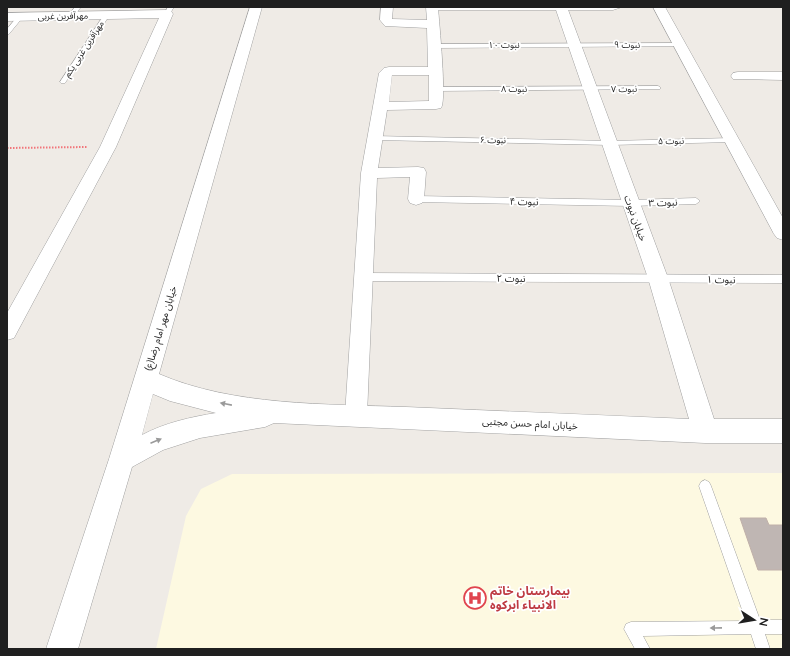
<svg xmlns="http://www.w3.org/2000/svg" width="790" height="656" font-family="Lato,'Noto Sans Arabic',sans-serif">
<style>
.education{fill:#fdf9e1}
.building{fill:#bfb6b3;stroke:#c0b0a9}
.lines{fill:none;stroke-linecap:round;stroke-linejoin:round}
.service-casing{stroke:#a0a0a0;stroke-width:1}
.minor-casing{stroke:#a0a0a0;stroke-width:1}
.tertiary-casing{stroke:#a0a0a0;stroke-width:1}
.path{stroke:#f1757a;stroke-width:2;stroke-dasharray:1.5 1.5;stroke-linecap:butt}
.service{fill:#fff;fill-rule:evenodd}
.minor{fill:#fff;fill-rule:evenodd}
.tertiary{fill:#fff;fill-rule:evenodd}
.oneway{fill:#9a9a9a}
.labels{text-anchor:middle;stroke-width:3.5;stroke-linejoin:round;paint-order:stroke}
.far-street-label{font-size:9px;fill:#1f1f1f;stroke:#fff}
.street-label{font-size:10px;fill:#1f1f1f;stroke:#fff}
.near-health-label{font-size:12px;font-weight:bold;fill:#be3a42;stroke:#fff;text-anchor:start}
</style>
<rect width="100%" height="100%" fill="#efebe6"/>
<path class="education" d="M783 473V649H156L186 516 201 489 232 474Z"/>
<path class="building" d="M740 518H766L769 525H783V570H758Z"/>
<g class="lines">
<g class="service-casing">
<g id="service">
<path d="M75 7H81L73 17H69L68 16Z"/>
<path d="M168 7H174L169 15H165L164 14Z"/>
<path d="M433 7H622L613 10H431V8Z"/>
<path d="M104 15 109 16 65 83H61L60 82Z"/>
<path d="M18 16 23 17 9 34 7 35V29Z"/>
<path d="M680 43 682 44V46L434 48 431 46 434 44Z"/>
<path d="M658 86 660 87V89L437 91 434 89 437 87Z"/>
<path d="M373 136 610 141 732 138 736 140 732 142 610 145 376 140 372 138Z"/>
<path d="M416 196 631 200 696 198 700 201 696 204 631 206 416 202 412 199Z"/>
<path d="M364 273 783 275V283L364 281 359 277Z"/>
<path d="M705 480 709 482 711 486 760 620H783V634H765L770 649H756L751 634 643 636 650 649H635L624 629 626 624 631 622 746 621 699 486 701 482Z"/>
</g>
</g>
<g class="minor-casing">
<g id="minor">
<path d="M381 7H393L392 19 427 20 426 7H438C439 22 447 100 441 108L436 109 387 110 378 168 418 167 424 168 426 172 424 199 422 203 416 205 410 203 408 199 410 177 377 178 367 415 364 422 356 425 348 422 345 415 361 173 379 73 384 68 389 67H428L427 28 385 26 380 20ZM392 75H429V101L389 102Z"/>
<path d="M653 7H665L783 218V240L777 238 774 234Z"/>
<path d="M167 10 171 11 173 14 116 147 14 338 7 340V313L100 147 159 18 7 21V13Z"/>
<path d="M738 72H783V80L733 79 731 76 733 73Z"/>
</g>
</g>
<g class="tertiary-casing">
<path id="tertiary" d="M250 7H262L159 374C233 406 326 404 406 407 500 411 594 415 689 419L648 278 555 7H567L668 278 714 419H783V443H705L274 423 265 427 200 438 163 450 132 467 78 649H46L109 459ZM153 394 170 401 216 413C191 417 164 423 142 435Z"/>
</g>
<path class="path" d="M7 148 87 147"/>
<use href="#service" class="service"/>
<use href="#minor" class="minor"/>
<use href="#tertiary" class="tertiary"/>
</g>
<defs><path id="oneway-solid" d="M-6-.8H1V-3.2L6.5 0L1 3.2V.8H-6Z"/></defs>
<g class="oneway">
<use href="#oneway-solid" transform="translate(226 404) rotate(-169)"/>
<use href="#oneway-solid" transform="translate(156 441) rotate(-23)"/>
<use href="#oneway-solid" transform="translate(716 628) rotate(179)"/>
</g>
<defs>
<g id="hospital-ring" transform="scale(1.15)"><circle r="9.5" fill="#fff" stroke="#e0444e" stroke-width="1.5"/><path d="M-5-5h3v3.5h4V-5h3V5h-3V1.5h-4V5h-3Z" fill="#e0444e"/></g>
</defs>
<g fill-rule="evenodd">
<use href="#hospital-ring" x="475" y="598"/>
</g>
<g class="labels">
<g class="far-street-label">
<text transform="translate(63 16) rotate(-1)" y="3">مهرآفرین غربی</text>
<text x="504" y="48">نبوت ۱۰</text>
<text x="627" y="48">نبوت ۹</text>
<text transform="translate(84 49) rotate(-57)" y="3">مهرآفرین غربی یکم</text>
<text x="514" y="92">نبوت ۸</text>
<text transform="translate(624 89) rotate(-1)" y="3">نبوت ۷</text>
<text transform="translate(493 140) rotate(1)" y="3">نبوت ۶</text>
<text transform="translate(671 141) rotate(-1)" y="3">نبوت ۵</text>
</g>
<g class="street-label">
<text transform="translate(524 201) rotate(1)" y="4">نبوت ۴</text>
<text transform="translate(663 202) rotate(-2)" y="4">نبوت ۳</text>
<text transform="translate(636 218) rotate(70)" y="4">خیابان نبوت</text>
<text x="511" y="282">نبوت ۲</text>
<text transform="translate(721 279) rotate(1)" y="4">نبوت ۱</text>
<text transform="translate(160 328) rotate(-73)" y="4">خیابان مهر امام رضا(ع)</text>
<text transform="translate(530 423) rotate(3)" y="4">خیابان امام حسن مجتبی</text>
</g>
<g class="near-health-label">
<text x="490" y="595">بیمارستان خاتم<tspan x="490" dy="14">الانبیاء ابرکوه</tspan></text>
</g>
</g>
<rect width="790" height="656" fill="none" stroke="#1f1f1f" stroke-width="16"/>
<g transform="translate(754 620) rotate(102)" stroke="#ffffff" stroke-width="3" paint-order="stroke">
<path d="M0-3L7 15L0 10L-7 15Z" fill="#1f1f1f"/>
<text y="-6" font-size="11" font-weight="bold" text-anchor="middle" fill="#1f1f1f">N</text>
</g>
</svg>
